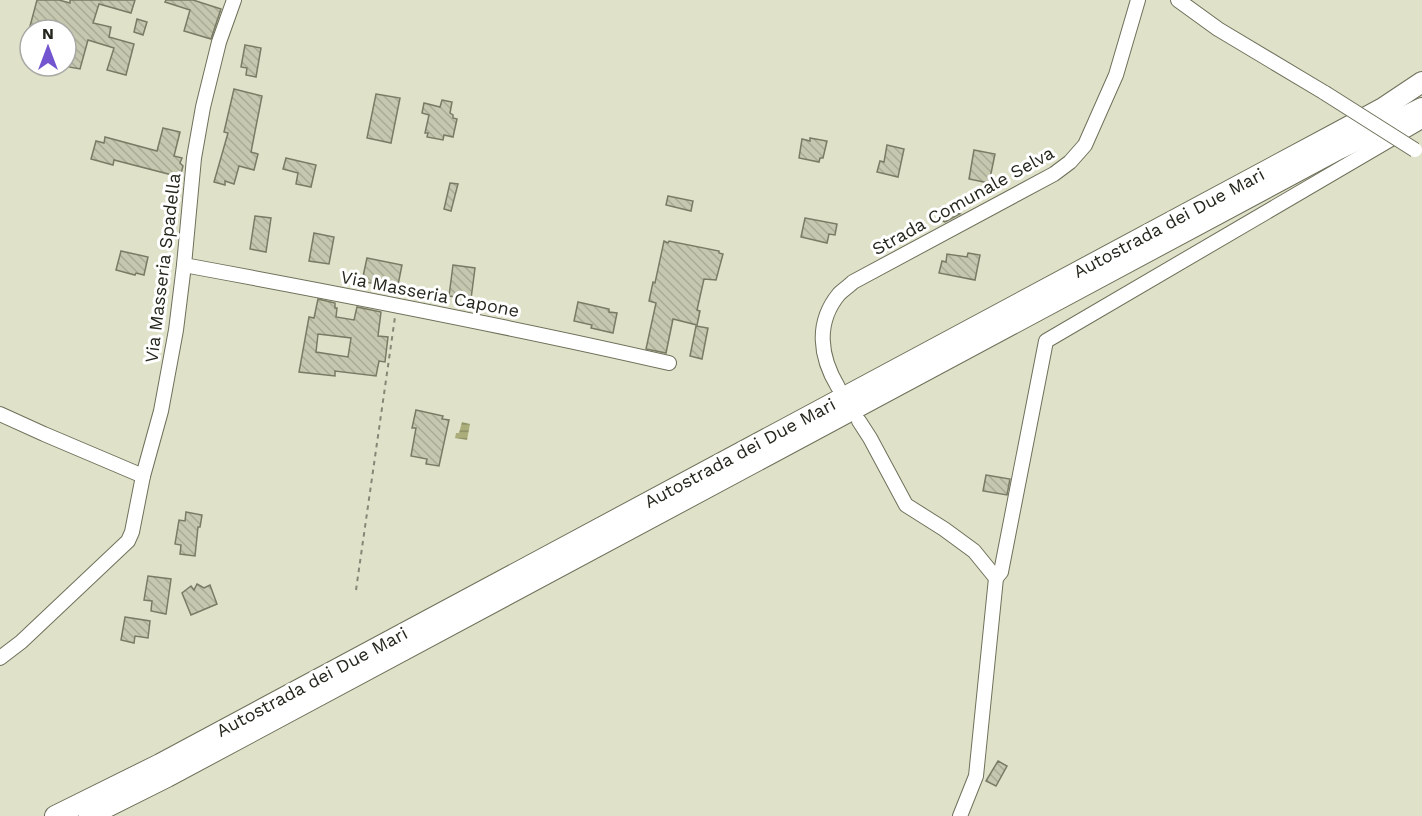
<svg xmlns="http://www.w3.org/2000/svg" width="1422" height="816" font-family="'Work Sans',sans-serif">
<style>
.water{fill:url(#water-rules)}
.building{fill:url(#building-back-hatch);stroke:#7a7b65;stroke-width:1.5;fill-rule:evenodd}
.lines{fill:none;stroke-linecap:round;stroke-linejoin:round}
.minor-casing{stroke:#6f705a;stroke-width:16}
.highway-casing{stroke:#6f705a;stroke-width:22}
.path{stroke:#868776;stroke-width:2;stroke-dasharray:4.5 4.5;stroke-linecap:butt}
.minor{stroke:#fff;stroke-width:14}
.highway{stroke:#fff;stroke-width:20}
.minor-bridge-casing{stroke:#6f705a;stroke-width:16;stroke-linecap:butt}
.minor-bridge{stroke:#fff;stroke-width:14}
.labels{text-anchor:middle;stroke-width:6;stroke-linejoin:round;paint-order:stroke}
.street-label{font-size:18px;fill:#25261d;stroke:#fff}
</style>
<defs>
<pattern id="water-rules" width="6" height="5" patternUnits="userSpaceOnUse" patternTransform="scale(1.5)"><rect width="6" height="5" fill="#abae7a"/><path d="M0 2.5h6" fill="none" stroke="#8b8d63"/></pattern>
<pattern id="building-back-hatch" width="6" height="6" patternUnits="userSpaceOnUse" patternTransform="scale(1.5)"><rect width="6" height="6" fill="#c5c7ae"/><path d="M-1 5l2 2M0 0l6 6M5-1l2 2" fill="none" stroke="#a9ab95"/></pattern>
</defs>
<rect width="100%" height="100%" fill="#dfe1c8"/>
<path class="water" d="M462 422 470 424 467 440 455 438 456 433H459Z"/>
<g class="building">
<path d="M37 0H59L70 3V0H135L131 13 99 4 93 23 111 27 109 37 134 44 126 75 107 70 114 48 88 40 80 69 69 67 75 42 66 40V30H57L40 25 39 30H29Z"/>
<path d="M166 0H193L221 9 211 39 184 31 190 10 165 2Z"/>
<path d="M137 19 147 22 143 35 134 32Z"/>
<path d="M245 45 261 48 256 77 246 75 247 68 241 67Z"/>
<path d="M234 89 262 96 251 152 258 154 254 170 239 166 234 184 225 181V185L214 182 228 133 224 132Z"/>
<path d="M376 94 400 98 391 143 367 138Z"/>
<path d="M442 100 452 102 450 113 453 115V118L457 119 453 137 444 135 443 140 427 137 428 133H425L429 115 422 113 424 103 440 107Z"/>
<path d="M163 128 180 132 174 156 182 158 180 163 183 166 180 177 114 160 113 165 91 159 96 141 104 143 105 137 157 151Z"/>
<path d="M810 138 827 141 823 158H820L819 162 799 158 802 139 810 141Z"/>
<path d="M887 145 904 149 898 177 877 172 880 161 884 162Z"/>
<path d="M974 150 995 154 989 183 969 179Z"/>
<path d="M286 158 316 165 311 187 296 184 298 173 283 169Z"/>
<path d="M450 183 458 184 451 211 444 209Z"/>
<path d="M668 196 693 201 691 211 666 205Z"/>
<path d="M941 207 960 214 945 222 937 219Z"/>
<path d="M255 216 271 218 266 252 250 249Z"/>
<path d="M805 218 837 224 835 235 829 234 827 243 801 237Z"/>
<path d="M314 233 334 237 329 264 309 261Z"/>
<path d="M664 241 668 243 669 241 719 251V253L723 254 716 280 704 279 697 310 700 311 697 325 673 319 666 353 646 349 656 303 649 301 653 282 655 283Z"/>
<path d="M121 251 148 257 144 275 136 273 135 275 116 270Z"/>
<path d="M968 253 980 255 975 280 939 273 942 261 946 262 947 254 967 257Z"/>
<path d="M367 258 402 265 398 285 396 289 362 281Z"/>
<path d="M453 265 475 268 471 299 449 296Z"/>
<path d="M318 299 335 303V308H337L336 317 354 320 357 307 381 312 378 336 388 337 385 362 379 361 376 376 335 371V376L299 372 309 317 314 318ZM318 334 351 338 348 357 316 352Z"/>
<path d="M578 302 609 309V312L617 313 613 333 591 328 592 325 574 321Z"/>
<path d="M696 326 708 328 702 359 690 356Z"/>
<path d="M416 410 443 416 442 419 449 420 439 466 426 464 427 459 411 456 416 428H412Z"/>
<path d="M986 475 1010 479 1007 495 983 491Z"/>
<path d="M186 512 202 515 200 527H198L195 556 180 554 181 545 175 544 179 520 185 521Z"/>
<path d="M148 576 171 579 166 614 151 611 152 601 144 600Z"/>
<path d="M197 584 204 588 210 585 217 604 191 615 182 593 191 586 194 590Z"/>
<path d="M125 617 150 621 148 638 135 636 134 643 121 640Z"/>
<path d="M998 761 1007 766 996 786 986 781Z"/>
</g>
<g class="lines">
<g class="minor-casing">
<g id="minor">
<path d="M1178 0 1218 29 1325 93"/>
<path d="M184 265C346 295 508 326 669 363"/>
<path d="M838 387C820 357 815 323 839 294 843 290 849 286 853 282L1054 174 1070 162 1085 145 1116 75 1138 0"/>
<path d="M0 414 44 434 143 476"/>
<path d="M859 421 870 438 906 505 944 529 974 551 996 578 976 776 960 816"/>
<path d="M996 578 1001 572 1046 341 1422 121"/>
<path d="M0 658 21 642 128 541 132 532 143 476 161 411 176 330 184 265 194 158 203 107 219 42 234 0"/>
</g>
</g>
<g class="highway-casing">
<g id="highway">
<path d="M55 816 160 764 1331 136 1383 108 1422 82"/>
<path d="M89 816 167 777 1339 149 1422 108"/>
</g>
</g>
<path class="path" d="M356 590 395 317"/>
<use href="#minor" class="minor"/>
<use href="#highway" class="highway"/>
<g class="minor-bridge-casing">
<path id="minor-bridge" d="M1325 93 1415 150"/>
</g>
<use href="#minor-bridge" class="minor-bridge"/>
</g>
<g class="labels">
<g class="street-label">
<text transform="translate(963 201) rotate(-29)" y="6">Strada Comunale Selva</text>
<text transform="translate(1169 223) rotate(-28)" y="6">Autostrada dei Due Mari</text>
<text transform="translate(163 268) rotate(-83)" y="6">Via Masseria Spadella</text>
<text transform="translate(430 294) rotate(11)" y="6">Via Masseria Capone</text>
<text transform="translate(740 453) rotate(-28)" y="6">Autostrada dei Due Mari</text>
<text transform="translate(312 682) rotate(-28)" y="6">Autostrada dei Due Mari</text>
</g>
</g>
<g transform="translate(48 48)"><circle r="28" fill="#ffffff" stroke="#a8a8a5" stroke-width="1.5"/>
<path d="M0-4.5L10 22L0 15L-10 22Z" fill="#7355cf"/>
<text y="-9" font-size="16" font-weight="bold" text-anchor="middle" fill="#25261d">N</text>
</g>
</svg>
